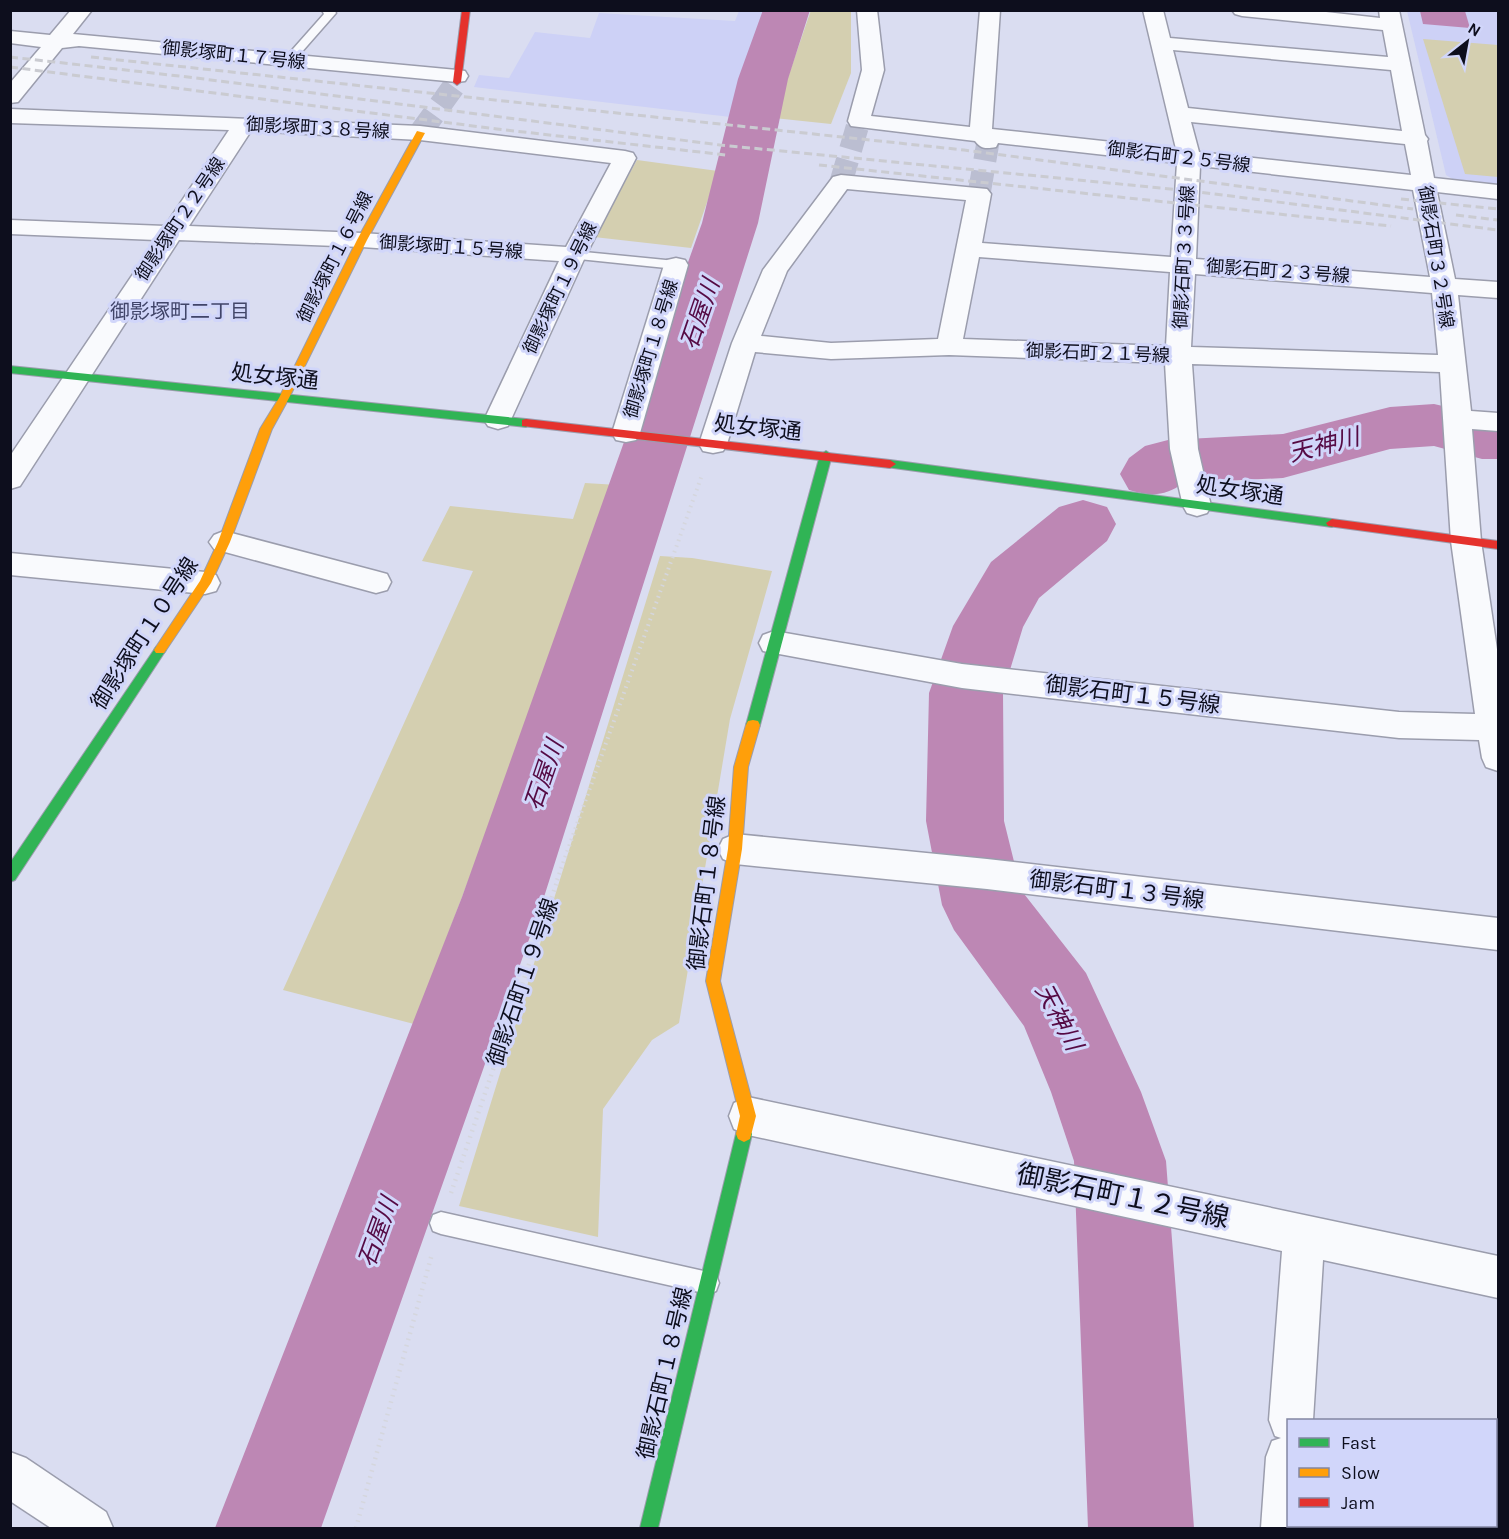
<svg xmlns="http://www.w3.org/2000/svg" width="1509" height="1539" font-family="Karla,'Noto Sans JP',sans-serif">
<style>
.built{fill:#cdd1f6}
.green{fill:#d4cfb0}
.water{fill:#bd87b4}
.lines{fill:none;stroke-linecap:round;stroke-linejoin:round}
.river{fill:#bd87b4;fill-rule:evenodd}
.street-tunnel{stroke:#bbbed1;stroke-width:23;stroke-dasharray:23 11;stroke-linecap:butt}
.secondary-tunnel{stroke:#bbbed1;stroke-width:23;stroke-dasharray:23 11;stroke-linecap:butt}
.lane-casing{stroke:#9b9dad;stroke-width:3}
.street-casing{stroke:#9b9dad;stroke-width:3}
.fast-casing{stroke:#9b9dad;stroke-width:2}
.slow-casing{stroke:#9b9dad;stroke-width:2}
.jam-casing{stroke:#9b9dad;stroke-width:2}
.path-far1{stroke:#d5d6dd;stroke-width:4;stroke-dasharray:1.5 4.5;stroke-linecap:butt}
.path{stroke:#d5d6dd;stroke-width:4.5;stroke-dasharray:1.5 5;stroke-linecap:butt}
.lane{fill:#f9fafd;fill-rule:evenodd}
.street{fill:#f9fafd;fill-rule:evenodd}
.fast{fill:#30b455;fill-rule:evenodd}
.slow{fill:#ff9f0a;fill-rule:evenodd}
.jam{fill:#e5322d;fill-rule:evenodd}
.rail{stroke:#cacbd1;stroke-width:3;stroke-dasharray:8 4.5;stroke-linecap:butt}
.labels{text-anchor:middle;stroke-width:6;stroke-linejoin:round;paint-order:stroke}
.far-street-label{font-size:18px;fill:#0d0e1d;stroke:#d1d6fa}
.far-neighbourhood-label{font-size:20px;fill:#414569;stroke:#d1d6fa}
.street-label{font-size:22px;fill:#0d0e1d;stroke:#d1d6fa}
.water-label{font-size:24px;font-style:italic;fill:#550a44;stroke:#d1d6fa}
.near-street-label{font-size:27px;fill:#0d0e1d;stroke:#d1d6fa}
</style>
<rect width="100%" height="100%" fill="#daddf1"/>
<g class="built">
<path d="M739 11H768L739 118 474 87 479 75 509 78 535 32 590 38 599 13 735 21Z"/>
<path d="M1407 11H1498V188L1461 184 1446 175Z"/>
</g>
<g class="green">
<path d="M811 10 851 11V73L831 124 774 118Z"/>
<path d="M1423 39 1498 45V177L1465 174Z"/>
<path d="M637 160 718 171 691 248 594 237Z"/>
<path d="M585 483 618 485 414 1024 283 990 473 571 422 561 450 506 573 519Z"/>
<path d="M660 556 692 558 772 571 730 719 679 1023 652 1040 603 1109 598 1237 459 1206Z"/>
</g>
<path class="water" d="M1420 11H1465L1470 28 1423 24Z"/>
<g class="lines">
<g class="river">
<path d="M763 10H810L788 79 758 223 544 897 321 1528H215L462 897 702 223 738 79Z"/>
<path d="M1434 404 1482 415 1498 417V459H1482L1434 446 1390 449 1283 478 1183 483C1165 497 1150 496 1129 490L1120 474 1129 458 1145 446 1168 440 1283 434 1390 407Z"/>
<path d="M1083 500 1107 507 1116 524 1107 541 1039 598 1023 627 1003 693 1004 821 1021 890 1086 973 1141 1092 1166 1161 1194 1528H1088L1074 1161 1051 1092 1024 1026 954 930 942 905 926 821 929 693 953 626 991 562 1059 507Z"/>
</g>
<g class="street-tunnel">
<path d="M841 182 859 121"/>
<path d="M979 194 988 142"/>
</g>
<path class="secondary-tunnel" d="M420 133 457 82"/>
<g class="lane-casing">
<g id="lane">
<path d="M322 10H334L336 13 293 62H285V58L324 14Z"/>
<path d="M574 251 676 261 683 265 676 269 569 258 567 255Z"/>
<path d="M441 1212 708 1272 716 1275 719 1283 716 1291 708 1294 441 1234 433 1231 430 1223 433 1215Z"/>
</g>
</g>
<g class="street-casing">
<g id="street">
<path d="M71 10H92L73 34 457 70 465 71 468 76 465 81 457 82 79 46 62 48 18 102 10 103V83L41 47 10 43V31L50 35Z"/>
<path d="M857 10H877L884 70 871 116 970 127 980 10H1000L992 129 1176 149 1143 10H1163L1170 38 1388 57 1383 30 1242 16 1235 14 1232 10H1308L1380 18 1379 10H1399L1425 135 1428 139 1427 141 1434 178 1498 185V199L1437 192 1455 279 1498 282V298L1458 295 1471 411 1498 413V431L1472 429 1481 541 1498 656V771L1486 767 1482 758 1479 740 1399 738 962 688 763 651 759 643 763 635 774 631 962 664 1399 712 1475 714 1451 541 1440 372 1192 364 1198 449 1211 506 1207 513 1197 516 1187 513 1183 506 1170 449 1165 363 949 355 831 359 755 352 727 444 723 451 713 453 703 451 699 444 732 343 763 270 833 177 841 175 987 189 991 194 982 243 1171 257 1177 163 998 143 996 147C986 149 981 149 975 141L851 126 848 121 862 70ZM1173 50 1391 70 1402 131 1188 108ZM1191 122 1405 144 1411 175 1199 152ZM1200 166 1413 190 1430 277 1196 259ZM847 189 966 200 938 339 831 343 761 336 787 271ZM979 257 1170 272 1166 346 963 339ZM1195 274 1432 293 1438 355 1191 347Z"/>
<path d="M10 109 420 126 625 151 633 153 636 158 586 255 508 426 498 429 488 426 484 420 559 261 362 247 179 240 20 486 10 489V456L156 240 10 234V220L165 226 229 130 10 123ZM251 131 420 140 611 163 566 247 362 233 189 226Z"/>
<path d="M676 258 685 260 688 265 640 433 636 440 626 442 616 440 612 433 664 265 667 260Z"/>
<path d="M224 531 376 571 387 574 391 582 387 590 376 593 214 549 209 542 214 535Z"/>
<path d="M10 553 205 572 216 575 220 583 216 591 205 594 10 575Z"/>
<path d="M735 834 987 859 1498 918V950L987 889 735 864 723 859 718 849 723 839Z"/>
<path d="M748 1097 1498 1256V1298L1323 1260 1313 1420H1288V1526H1307V1528H1261L1266 1457 1272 1441 1281 1438 1275 1436 1269 1420 1282 1251 748 1135 734 1129 729 1116 734 1103Z"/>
<path d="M10 1452 26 1458 106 1512 113 1528H51L10 1501Z"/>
</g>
</g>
<g class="fast-casing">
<g id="fast">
<path d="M10 366 526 419 532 423 526 427 10 373Z"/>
<path d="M826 451 832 455 760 725 758 729H748L746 725 820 455Z"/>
<path d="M890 460 1332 519 1338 523 1332 527 886 467 884 464Z"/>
<path d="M160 645 166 650 164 653 15 880 10 882V863L156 647Z"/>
<path d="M744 1126 750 1129 752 1134 658 1528H640L736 1134 738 1129Z"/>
</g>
</g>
<g class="slow-casing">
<g id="slow">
<path d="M417 131 425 133 367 240 289 398 272 429 230 542 211 583 164 653H156L154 650 200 581 218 542 260 429 279 398 357 240Z"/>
<path d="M753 720 758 721 760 725 748 767 742 849 720 981 756 1116 750 1139 744 1142 738 1139 736 1134 740 1116 706 981 728 849 734 767 746 725 748 721Z"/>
</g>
</g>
<g class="jam-casing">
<g id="jam">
<path d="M462 10H470L461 82 457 85 453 82Z"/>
<path d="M526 419 890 460 896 464 890 468 522 426V420Z"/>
<path d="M1332 519 1498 541V549L1328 526 1326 523Z"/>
</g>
</g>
<path class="path-far1" d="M557 880 702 475"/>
<g class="path">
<path d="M451 1193 558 879"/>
<path d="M356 1528 432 1254"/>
</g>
<use href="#lane" class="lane"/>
<use href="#street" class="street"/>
<use href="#fast" class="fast"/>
<use href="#slow" class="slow"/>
<use href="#jam" class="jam"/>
<g class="rail">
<path d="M10 57 188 77 720 145 1191 191 1498 230"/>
<path d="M91 57 964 150 1413 209"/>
<path d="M10 67 497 129 726 155"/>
<path d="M819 165 1391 226"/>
<path d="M1401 199 1498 209"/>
<path d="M1456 215 1498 220"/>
</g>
</g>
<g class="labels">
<g class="far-street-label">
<text transform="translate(234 55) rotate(6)" y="6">御影塚町１７号線</text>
<text transform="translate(318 128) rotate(3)" y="6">御影塚町３８号線</text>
<text transform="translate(1179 157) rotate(7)" y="6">御影石町２５号線</text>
<text transform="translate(180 219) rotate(-56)" y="6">御影塚町２２号線</text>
<text transform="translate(451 247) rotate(4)" y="6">御影塚町１５号線</text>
<text transform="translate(335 257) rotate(-63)" y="6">御影塚町１６号線</text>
<text transform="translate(1184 257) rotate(-87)" y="6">御影石町３３号線</text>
<text transform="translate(1436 257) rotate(81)" y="6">御影石町３２号線</text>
<text transform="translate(1278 271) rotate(4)" y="6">御影石町２３号線</text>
<text transform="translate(560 288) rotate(-64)" y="6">御影塚町１９号線</text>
<text transform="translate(651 349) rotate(-73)" y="6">御影塚町１８号線</text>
<text transform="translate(1098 353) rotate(2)" y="6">御影石町２１号線</text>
</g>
<g class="far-neighbourhood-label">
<text x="180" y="318">御影塚町二丁目</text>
</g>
<g class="street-label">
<text transform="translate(275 376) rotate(6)" y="8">処女塚通</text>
<text transform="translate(758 427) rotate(6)" y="8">処女塚通</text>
<text transform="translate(1240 490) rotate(8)" y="8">処女塚通</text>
<text transform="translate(144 633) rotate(-57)" y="8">御影塚町１０号線</text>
<text transform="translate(1133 694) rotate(7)" y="8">御影石町１５号線</text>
<text transform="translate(706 883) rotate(-83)" y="8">御影石町１８号線</text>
<text transform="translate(1117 889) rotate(7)" y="8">御影石町１３号線</text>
<text transform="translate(522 982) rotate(-71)" y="8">御影石町１９号線</text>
<text transform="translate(664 1373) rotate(-77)" y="8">御影石町１８号線</text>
</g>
<g class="water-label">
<text transform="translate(700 314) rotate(-71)" y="8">石屋川</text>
<text transform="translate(1324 445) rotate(-14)" y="8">天神川</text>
<text transform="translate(544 775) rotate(-71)" y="8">石屋川</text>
<text transform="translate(1059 1017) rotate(62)" y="8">天神川</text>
<text transform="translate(378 1232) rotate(-70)" y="8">石屋川</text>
</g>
<g class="near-street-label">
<text transform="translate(1123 1196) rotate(12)" y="9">御影石町１２号線</text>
</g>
</g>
<rect width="1509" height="1539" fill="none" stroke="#0d0e1d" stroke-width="24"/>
<rect x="1287" y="1419" width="210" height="108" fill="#d1d6fa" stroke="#8386a2" stroke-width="1.5"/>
<rect x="1299" y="1438" width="30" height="9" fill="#30b455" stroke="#8386a2" stroke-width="1.5"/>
<text x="1341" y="1449" font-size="18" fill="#0d0e1d">Fast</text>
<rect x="1299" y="1468" width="30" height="9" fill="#ff9f0a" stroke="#8386a2" stroke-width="1.5"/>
<text x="1341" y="1479" font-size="18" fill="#0d0e1d">Slow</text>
<rect x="1299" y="1498" width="30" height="9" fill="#e5322d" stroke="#8386a2" stroke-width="1.5"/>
<text x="1341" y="1509" font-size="18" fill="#0d0e1d">Jam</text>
<g transform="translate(1467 42) rotate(31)" stroke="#d1d6fa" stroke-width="4.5" paint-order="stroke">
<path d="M0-4.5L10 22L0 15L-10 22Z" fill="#0d0e1d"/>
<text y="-9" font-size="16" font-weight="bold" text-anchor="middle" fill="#0d0e1d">N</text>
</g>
</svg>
